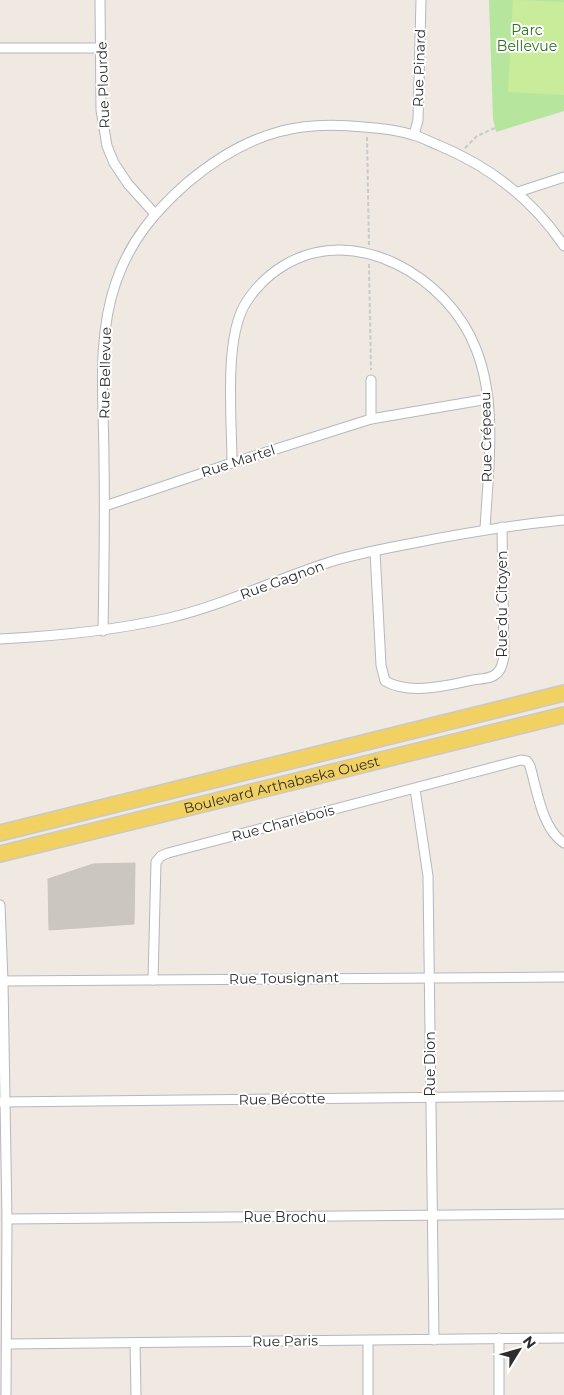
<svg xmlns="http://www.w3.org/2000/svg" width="564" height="1395" font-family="Montserrat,sans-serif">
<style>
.green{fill:#b6e59e}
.pitch{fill:#c9ec9a}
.building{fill:#cbc7bf;stroke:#cbc5ba}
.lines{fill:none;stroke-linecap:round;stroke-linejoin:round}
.minor-casing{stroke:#b4b7c1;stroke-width:11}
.primary-casing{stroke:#c9c9c9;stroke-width:18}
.path{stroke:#c9c9c9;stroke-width:2;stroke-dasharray:4 2.5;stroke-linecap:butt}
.minor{stroke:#fff;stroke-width:9}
.primary{stroke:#f2d163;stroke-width:15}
.labels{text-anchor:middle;stroke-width:4;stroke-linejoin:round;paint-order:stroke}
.park-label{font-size:14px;fill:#2c6e1b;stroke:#fff}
.street-label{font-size:14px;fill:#2e2e2e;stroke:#fff}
</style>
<rect width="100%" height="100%" fill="#efe9e1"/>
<path class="green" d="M489 0H564V111L496 132 493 119Z"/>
<path class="pitch" d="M513 0 564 2V95L508 92Z"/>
<path class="building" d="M135 863 134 924 49 930 48 879 93 864Z"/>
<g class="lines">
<g class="minor-casing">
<g id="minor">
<path d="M100 0 101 110 107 146 114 163 128 184 155 214"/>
<path d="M0 48H101"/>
<path d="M414 135 418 120 421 0"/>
<path d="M518 192 564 177"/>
<path d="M371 419V380"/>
<path d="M232 463C232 420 224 343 244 306 253 290 268 275 283 266 355 221 449 278 476 349 498 404 488 472 485 529"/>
<path d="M105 506 232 463 371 419 488 399"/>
<path d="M375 551 381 665 385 681C409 695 447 686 473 680 479 679 487 679 493 676 501 672 502 665 504 657L502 527"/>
<path d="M103 631C104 575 105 519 104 462 104 402 96 339 116 282 130 241 155 211 187 183 213 161 245 141 278 132 305 124 335 124 364 127 380 128 397 130 413 135 422 137 430 142 438 145 489 166 533 200 564 246"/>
<path d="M0 639C57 636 113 631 169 618 225 605 278 578 333 561 360 553 387 548 414 543 464 533 514 525 564 520"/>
<path d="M415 789 428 876 434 1340"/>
<path d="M0 905 3 981 7 1219 6 1395"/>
<path d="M153 980 156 862 161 856 168 853 521 760 527 761 530 766C537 790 542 829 564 843"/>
<path d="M3 981 564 977"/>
<path d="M0 1102 564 1096"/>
<path d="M7 1219 564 1214"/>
<path d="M135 1343 136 1395"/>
<path d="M7 1344 564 1338"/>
<path d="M368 1395V1341"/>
<path d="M499 1395V1338"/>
</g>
</g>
<g class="primary-casing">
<g id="primary">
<path d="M0 833 564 693"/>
<path id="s1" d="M0 854 564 715"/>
</g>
</g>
<g class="path">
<path d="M367 137 369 245"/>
<path d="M465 148 477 136 495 128"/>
<path d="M369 264 371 370"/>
</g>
<use href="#minor" class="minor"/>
<use href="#primary" class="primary"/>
</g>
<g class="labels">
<g class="park-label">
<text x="527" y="35">Parc<tspan x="527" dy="16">Bellevue</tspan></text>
</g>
<g class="street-label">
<text transform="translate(419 68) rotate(-88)" y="5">Rue Pinard</text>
<text transform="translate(103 85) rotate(-92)" y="5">Rue Plourde</text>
<text transform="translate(105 373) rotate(-89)" y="5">Rue Bellevue</text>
<text transform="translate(486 437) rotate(-91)" y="5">Rue Crépeau</text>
<text transform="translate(238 461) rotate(-18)" y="5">Rue Martel</text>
<text transform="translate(282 580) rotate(-20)" y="5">Rue Gagnon</text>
<text transform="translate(502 604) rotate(-90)" y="5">Rue du Citoyen</text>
<text dy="5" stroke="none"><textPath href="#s1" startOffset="290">Boulevard Arthabaska Ouest</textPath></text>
<text transform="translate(283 823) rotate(-15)" y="5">Rue Charlebois</text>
<text transform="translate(284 978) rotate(-1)" y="5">Rue Tousignant</text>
<text transform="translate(430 1064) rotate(-90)" y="5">Rue Dion</text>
<text transform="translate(282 1099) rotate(-1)" y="5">Rue Bécotte</text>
<text x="285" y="1222">Rue Brochu</text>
<text transform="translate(285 1341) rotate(-1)" y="5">Rue Paris</text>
</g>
</g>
<g transform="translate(519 1350) rotate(53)" stroke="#ffffff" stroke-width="4" paint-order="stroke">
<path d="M0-4L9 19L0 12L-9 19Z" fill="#2e2e2e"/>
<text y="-8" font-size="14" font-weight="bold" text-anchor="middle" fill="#2e2e2e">N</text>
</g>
</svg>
